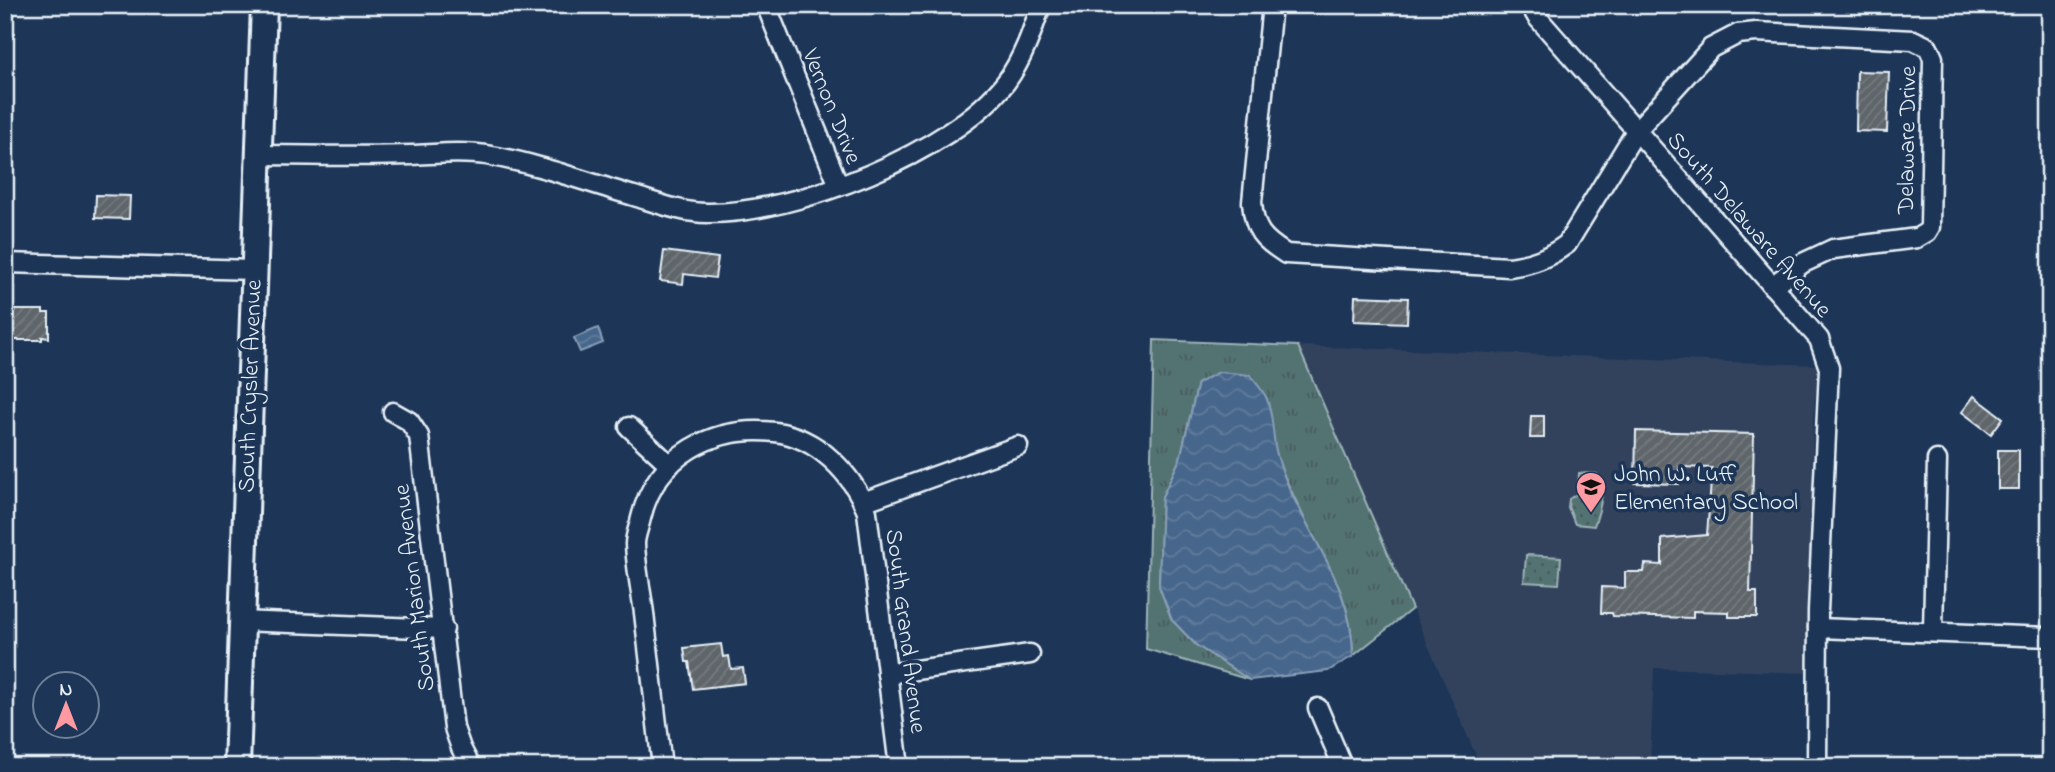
<svg xmlns="http://www.w3.org/2000/svg" width="2055" height="772" font-family="'Indie Flower',sans-serif">
<style>
.built{fill:#30435d}
.grass{fill:url(#grass-tufts);stroke:#9db2b6;stroke-width:2}
.park{fill:url(#park-dots);stroke:#9db2b6;stroke-width:2}
.water{fill:url(#water-waves);stroke:#879eb7;stroke-width:2}
.building{fill:url(#building-hatch);stroke:#e8f1f8;stroke-width:2}
.lines{fill:none;stroke-linecap:round;stroke-linejoin:round}
.minor-casing{stroke:#e8f1f8;stroke-width:23}
.secondary-casing{stroke:#e8f1f8;stroke-width:30}
.minor{stroke:#1d3557;stroke-width:18}
.secondary{stroke:#1d3557;stroke-width:24}
.labels{text-anchor:middle;stroke-width:7;stroke-linejoin:round;paint-order:stroke}
.street-label{font-size:24px;fill:#e8f1f8;stroke:#1d3557}
.poi-label{font-size:24px;fill:#e8f1f8;stroke:#1d3557;text-anchor:start}
</style>
<defs>
<pattern id="grass-tufts" width="24" height="20" patternUnits="userSpaceOnUse" patternTransform="scale(1.75)"><rect width="24" height="20" fill="#527373"/><path d="M3 7l-1-3M5 7V3M7 7l1-3M15 17l-1-3M17 17v-4M19 17l1-3" fill="none" stroke="#4b5b5c"/></pattern>
<pattern id="park-dots" width="8" height="8" patternUnits="userSpaceOnUse" patternTransform="scale(1.75)"><rect width="8" height="8" fill="#527373"/><path d="M2 2h.1M6 6h.1" fill="none" stroke="#4b5b5c" stroke-width="1.8" stroke-linecap="round"/></pattern>
<pattern id="water-waves" width="16" height="10" patternUnits="userSpaceOnUse" patternTransform="scale(1.75)"><rect width="16" height="10" fill="#46668b"/><path d="M0 5q4-4 8 0t8 0" fill="none" stroke="#617c9c"/></pattern>
<pattern id="building-hatch" width="6" height="6" patternUnits="userSpaceOnUse" patternTransform="scale(1.75)"><rect width="6" height="6" fill="#5e656a"/><path d="M-1 1l2-2M0 6l6-6M5 7l2-2" fill="none" stroke="#757c80"/></pattern>
</defs>
<rect width="100%" height="100%" fill="#1d3557"/>
<filter id="ink" filterUnits="userSpaceOnUse"><feTurbulence type="fractalNoise" baseFrequency=".0143" numOctaves="2"/><feDisplacementMap in="SourceGraphic" scale="14" xChannelSelector="R" yChannelSelector="G"/><feConvolveMatrix kernelMatrix="1 2 1 2 8 2 1 2 1" color-interpolation-filters="sRGB"/></filter>
<g filter="url(#ink)">
<path class="built" d="M1298 346 1818 365 1813 419 1809 673 1654 668 1650 767H1481Z"/>
<path class="grass" d="M1154 340 1298 346 1412 609 1353 656C1353 594 1320 554 1296 501 1289 486 1281 471 1277 456 1271 437 1270 417 1266 397L1198 383 1180 459 1162 497 1159 586 1172 620 1196 645 1250 680 1146 649Z"/>
<g class="park">
<path d="M1579 473 1597 474C1607 488 1599 512 1594 526L1575 524 1568 507 1569 499 1578 493Z"/>
<path d="M1526 555 1561 557 1559 584 1524 582Z"/>
</g>
<g class="water">
<path d="M598 328 603 343 580 352 574 338Z"/>
<path d="M1219 372 1250 375C1255 382 1262 389 1266 397 1274 414 1272 437 1277 455 1297 526 1353 578 1353 656L1328 671 1250 680 1196 645 1172 620 1159 586 1162 497 1180 459 1198 383Z"/>
</g>
<g class="building">
<path d="M1857 71 1889 72 1887 132 1856 131Z"/>
<path d="M96 195 130 196 129 219 95 218Z"/>
<path d="M664 251 718 258 715 278 684 274 683 284 660 281Z"/>
<path d="M1355 296 1408 298 1407 323 1354 321Z"/>
<path d="M5 310H43V313H49V338L42 337V340H5Z"/>
<path d="M1974 396 2003 418 1991 434 1962 412Z"/>
<path d="M1531 416H1544V438H1530Z"/>
<path d="M1636 431 1754 434 1750 592H1757V617H1729V612L1693 611V618L1613 616 1612 613H1601L1602 587 1625 588V572H1644L1645 564 1662 565V539L1707 535 1712 468 1679 467V484L1635 483Z"/>
<rect x="1998" y="450" width="21" height="39"/>
<path d="M721 644 723 657 729 656 731 669 743 668 745 683 693 689 689 662H686L684 648Z"/>
</g>
<g class="lines">
<g class="minor-casing">
<g id="minor">
<path d="M766 5 839 186"/>
<path d="M1272 5 1252 202C1254 230 1262 239 1286 254L1509 267C1532 264 1548 258 1567 244L1636 131 1711 48 1738 34 1756 32 1913 40 1928 47 1933 58 1930 227 1927 232 1917 238 1833 249 1803 263 1772 286"/>
<path d="M1530 5 1537 17 1819 339 1829 368 1818 611 1817 767"/>
<path d="M258 155C309 155 361 157 412 155 437 154 461 151 486 155 536 163 586 182 634 196 657 203 683 213 707 213 795 214 952 153 1006 82 1023 59 1032 32 1041 5"/>
<path d="M5 263 254 270"/>
<path d="M393 412 409 421 419 436 454 728 461 748 471 767"/>
<path d="M629 427 670 465"/>
<path d="M863 502 1018 446"/>
<path d="M241 621 444 629"/>
<path d="M1818 628 2050 637"/>
<path d="M1933 630 1937 460"/>
<path d="M887 674 1030 654"/>
<path d="M1318 708 1343 767"/>
<path d="M662 767C656 716 650 664 644 613 641 591 636 567 635 544 635 536 639 527 641 518 656 455 713 425 775 432 817 437 853 474 867 512L899 767"/>
</g>
</g>
<g class="secondary-casing">
<path id="secondary" d="M237 767 264 5"/>
</g>
<use href="#minor" class="minor"/>
<use href="#secondary" class="secondary"/>
</g>
</g>
<defs>
<g id="school-pin" transform="scale(1.575)"><path d="M0 17L-7.5 6A9.5 9.5 0 1 1 7.5 6Z" fill="#ff9aa2" stroke="#1d3557"/><path d="M0-5L7-2L0 1L-7-2ZM-4 1L0 2.5L4 1V4Q0 6-4 4Z" fill="#111"/></g>
</defs>
<g fill-rule="evenodd">
<use href="#school-pin" x="1591" y="487"/>
</g>
<g class="labels">
<g class="street-label">
<text transform="translate(833 106) rotate(68)" y="8">Vernon Drive</text>
<text transform="translate(1906 140) rotate(-89)" y="8">Delaware Drive</text>
<text transform="translate(1750 224) rotate(49)" y="8">South Delaware Avenue</text>
<text transform="translate(249 386) rotate(-88)" y="8">South Crysler Avenue</text>
<text transform="translate(413 588) rotate(-97)" y="8">South Marion Avenue</text>
<text transform="translate(907 631) rotate(83)" y="8">South Grand Avenue</text>
</g>
<g class="poi-label">
<text x="1614" y="481">John W. Luff<tspan x="1614" dy="28">Elementary School</tspan></text>
</g>
</g>
<rect width="2055" height="772" fill="none" stroke="#1d3557" stroke-width="28"/>
<rect x="14" y="14" width="2027" height="744" fill="none" stroke="#e8f1f8" stroke-width="2.5" filter="url(#ink)"/>
<g transform="translate(66 705)"><circle r="33" fill="#1d3557" stroke="#6e8097" stroke-width="2"/>
<path d="M0-5L12 26L0 18L-12 26Z" fill="#ff9aa2"/>
<text y="-10" font-size="19" font-weight="bold" text-anchor="middle" fill="#e8f1f8">N</text>
</g>
</svg>
